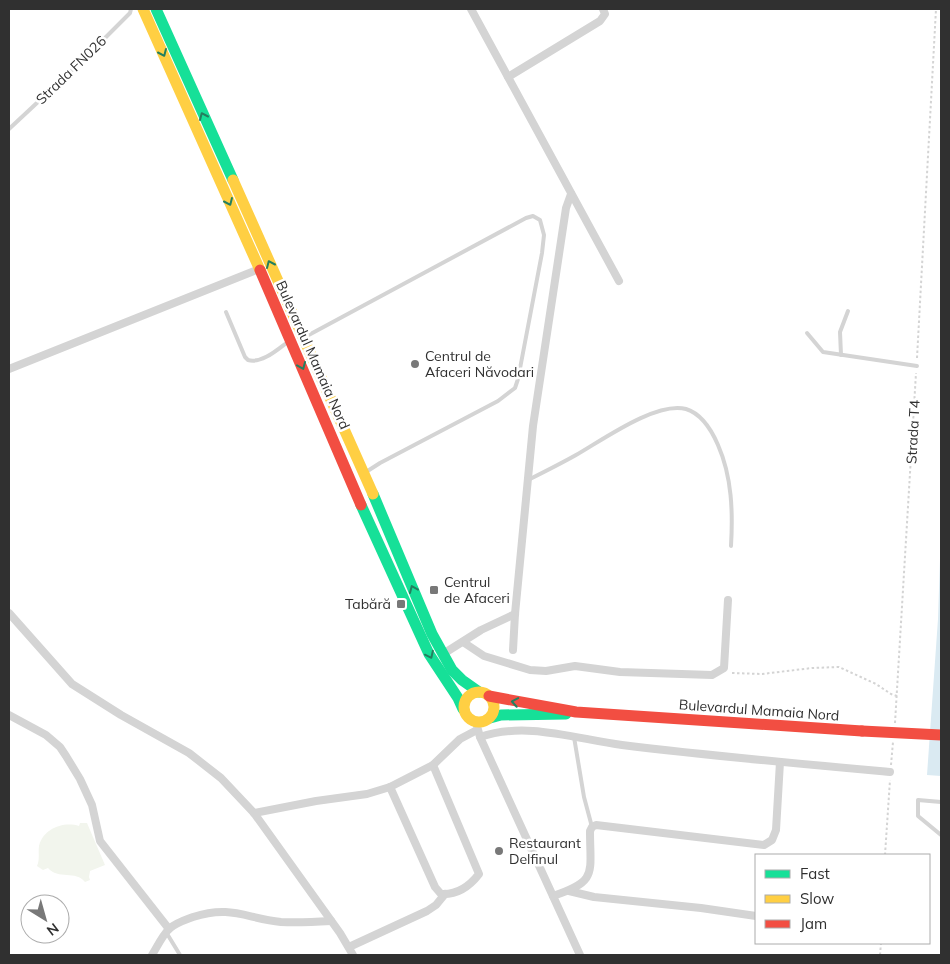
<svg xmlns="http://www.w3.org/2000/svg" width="950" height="964" font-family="Mulish,sans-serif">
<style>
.green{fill:#f2f5ed}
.water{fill:#daeaf2}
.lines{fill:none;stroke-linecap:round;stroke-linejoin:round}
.path{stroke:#d4d4d4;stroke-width:2;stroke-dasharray:2.5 2.5;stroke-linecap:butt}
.lane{stroke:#d4d4d4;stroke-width:4}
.street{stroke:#d4d4d4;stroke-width:8}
.fast{stroke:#16e098;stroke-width:11}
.slow{stroke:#ffcf43;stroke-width:11}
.jam{stroke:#f24e42;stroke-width:11}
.jam-bridge{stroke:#f24e42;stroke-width:11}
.oneway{stroke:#247f5f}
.poi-dot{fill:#787878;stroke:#fff;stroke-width:2}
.labels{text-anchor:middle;stroke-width:5;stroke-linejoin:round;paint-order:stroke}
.street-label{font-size:14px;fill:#303030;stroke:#fff}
.poi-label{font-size:14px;fill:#303030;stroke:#fff;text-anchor:start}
</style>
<rect width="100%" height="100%" fill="#fff"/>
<path class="green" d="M80 823H87L105 865 90 871 89 877 90 880 85 882C76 870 58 880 48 868L43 870 37 866C40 859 38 853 39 846 43 829 63 821 79 826Z"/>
<path class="water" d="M941 529V776L927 775 938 619Z"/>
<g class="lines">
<g class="path">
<path d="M917 358 936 9"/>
<path d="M732 673 762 674 812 668 839 667 876 684 891 694 897 696"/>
<path d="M895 723 916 373"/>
<path d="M891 765 893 742"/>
<path d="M885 855 890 780"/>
<path d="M880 955 881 943"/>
</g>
<g class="lane">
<path d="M9 129 84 59 130 13 131 9"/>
<path d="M226 312 245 357 248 360C262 364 278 349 289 341"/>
<path d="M807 333 823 352 917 366"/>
<path d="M305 337 526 218 533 216 540 220 544 235 542 253 518 379 515 388 498 401 380 463 366 472"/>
<path d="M841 355 840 332 848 311"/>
<path d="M528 480C544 472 560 464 576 455 601 441 656 401 686 409 702 414 712 431 718 445 732 477 733 512 731 546"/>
<path d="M574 737 584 797 592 827"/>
<path d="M941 802 918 800V816L941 835"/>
<path d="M166 932 180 955"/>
</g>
<g class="street">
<path d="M471 9 619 281"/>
<path d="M508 77 600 21 605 14 603 9"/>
<path d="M9 369 259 269"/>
<path d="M9 613 72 684 121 715 189 753 221 778 254 813 340 933 353 955"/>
<path d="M463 642 484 656 530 670 546 671 575 666 620 672 712 675 724 668 728 600"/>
<path d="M513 650 515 614 533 426 566 208 571 194"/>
<path d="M443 654 481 630 515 614"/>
<path d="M9 715 46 735 60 747 66 756 80 779 92 805 100 841 169 929"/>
<path d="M476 722 480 737 580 955"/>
<path d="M480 737C526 721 576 739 622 745 711 756 801 764 890 772"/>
<path d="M390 787 435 887 441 894C457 895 469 887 479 874L433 765"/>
<path d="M254 813 316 801 367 794 390 787 433 765 460 739 477 730"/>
<path d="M569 891 594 897 701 908 756 916"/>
<path d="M553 896C598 881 590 874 590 831L592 827 596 825 764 845 772 840 776 830 780 762"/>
<path d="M349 947 427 911 436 905 445 894"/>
<path d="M152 955C157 947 162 936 169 929 175 923 185 920 193 917 231 905 245 918 281 922 298 923 315 922 331 921"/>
</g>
<g class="fast">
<path d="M156 9 233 180"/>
<path d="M373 494 432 634 452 670 462 680 479 692"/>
<path d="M361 505 429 654 458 698 463 709"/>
<path d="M490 718 501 715 566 714"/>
</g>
<g class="slow">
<path d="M143 9 260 270"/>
<path d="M233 180 373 494"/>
<circle cx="479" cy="707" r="15"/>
</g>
<g class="jam">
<path d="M260 270 361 505"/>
<path d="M489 696 576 712 862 731"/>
</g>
<path class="jam-bridge" d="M862 731 941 735"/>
</g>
<defs><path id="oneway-chevron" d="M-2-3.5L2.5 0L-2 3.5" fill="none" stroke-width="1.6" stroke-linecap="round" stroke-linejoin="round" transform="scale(1.25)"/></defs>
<g class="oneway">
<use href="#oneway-chevron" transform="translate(163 53) rotate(66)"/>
<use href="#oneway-chevron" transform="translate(203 116) rotate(-114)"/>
<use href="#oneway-chevron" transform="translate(229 202) rotate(66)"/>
<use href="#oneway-chevron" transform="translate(270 264) rotate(-114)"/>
<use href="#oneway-chevron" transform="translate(302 366) rotate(67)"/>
<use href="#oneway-chevron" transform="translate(413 589) rotate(-113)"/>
<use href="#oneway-chevron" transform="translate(430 655) rotate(64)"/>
<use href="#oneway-chevron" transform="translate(515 702) rotate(-170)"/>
</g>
<g class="poi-dot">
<circle cx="415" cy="364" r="5"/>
<rect x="429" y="585" width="10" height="10" rx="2.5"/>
<rect x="396" y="599" width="10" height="10" rx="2.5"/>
<circle cx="499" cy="851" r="5"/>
</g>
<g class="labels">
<g class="street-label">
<text transform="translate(71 70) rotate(-44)" y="5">Strada FN026</text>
<text transform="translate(313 355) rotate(66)" y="5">Bulevardul Mamaia Nord</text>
<text transform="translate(913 432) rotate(-87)" y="5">Strada T4</text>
<text transform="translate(759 710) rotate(4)" y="5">Bulevardul Mamaia Nord</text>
</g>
<g class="poi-label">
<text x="425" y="361">Centrul de<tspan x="425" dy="16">Afaceri Năvodari</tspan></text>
<text x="444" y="587">Centrul<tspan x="444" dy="16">de Afaceri</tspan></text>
<text x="391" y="609" text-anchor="end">Tabără</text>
<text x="509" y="848">Restaurant<tspan x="509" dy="16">Delfinul</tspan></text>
</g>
</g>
<rect width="950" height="964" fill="none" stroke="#303030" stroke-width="20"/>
<rect x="755" y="854" width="175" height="90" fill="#ffffff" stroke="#acacac"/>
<rect x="765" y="870" width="25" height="8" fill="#16e098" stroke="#acacac"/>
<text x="800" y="879" font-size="15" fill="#303030">Fast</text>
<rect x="765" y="895" width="25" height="8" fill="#ffcf43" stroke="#acacac"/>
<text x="800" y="904" font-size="15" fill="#303030">Slow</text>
<rect x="765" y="920" width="25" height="8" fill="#f24e42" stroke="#acacac"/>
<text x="800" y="929" font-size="15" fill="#303030">Jam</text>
<g transform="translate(45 919) rotate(143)"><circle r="24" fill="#ffffff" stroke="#acacac"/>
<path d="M0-4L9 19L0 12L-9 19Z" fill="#787878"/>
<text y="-8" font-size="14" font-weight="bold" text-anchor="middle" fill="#303030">N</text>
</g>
</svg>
